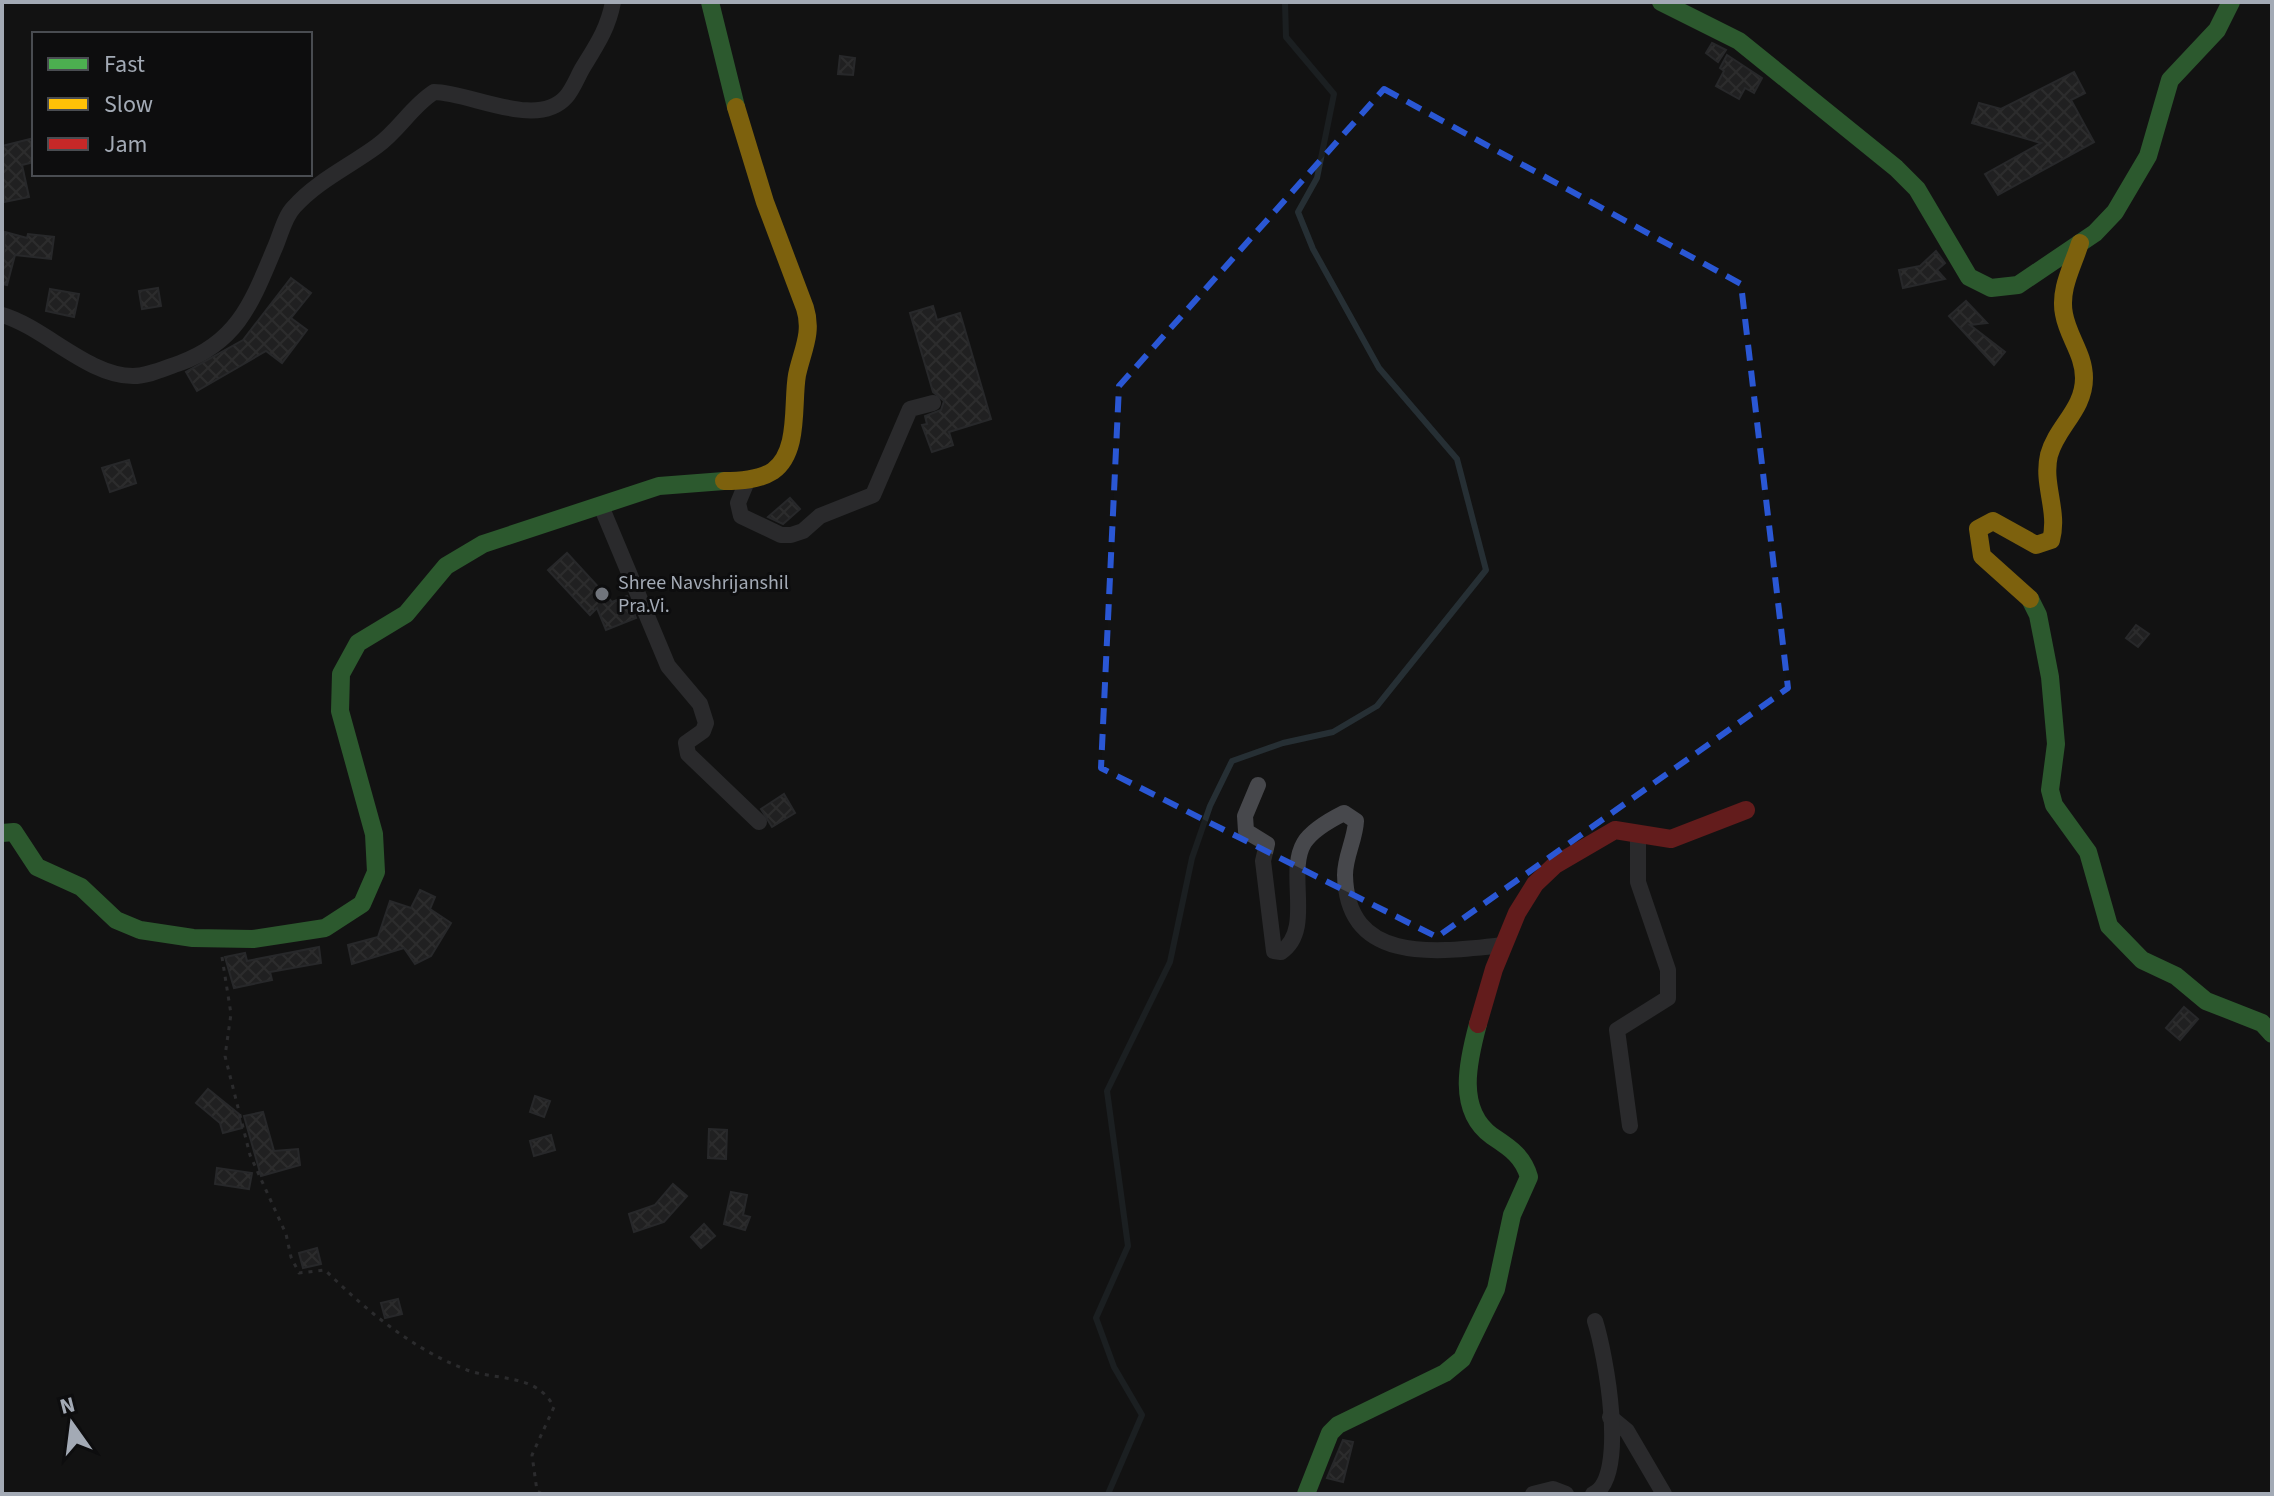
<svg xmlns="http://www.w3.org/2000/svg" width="2274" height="1496" font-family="'Source Sans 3',sans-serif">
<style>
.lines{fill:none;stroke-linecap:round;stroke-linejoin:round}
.stream{stroke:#262f34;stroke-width:6}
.building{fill:url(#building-cross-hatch);stroke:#424347;stroke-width:2}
.path{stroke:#494a4e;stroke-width:3;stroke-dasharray:4 6;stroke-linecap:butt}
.street{stroke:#47484c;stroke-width:16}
.fast{stroke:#4caf50;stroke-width:18}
.slow{stroke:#ffc107;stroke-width:18}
.jam{stroke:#c62828;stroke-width:18}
.marked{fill:none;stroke:#2a57d4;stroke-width:6;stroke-dasharray:16 10;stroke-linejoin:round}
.poi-dot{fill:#71757c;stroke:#0d0d0e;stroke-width:3}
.labels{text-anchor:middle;stroke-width:6;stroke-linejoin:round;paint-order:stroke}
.poi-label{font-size:20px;fill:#a3aab5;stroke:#0d0d0e;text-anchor:start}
</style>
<defs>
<pattern id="building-cross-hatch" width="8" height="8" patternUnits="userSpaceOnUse" patternTransform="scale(2)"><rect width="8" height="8" fill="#323234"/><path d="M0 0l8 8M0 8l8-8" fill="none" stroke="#4d4d4f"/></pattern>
</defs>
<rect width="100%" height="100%" fill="#131313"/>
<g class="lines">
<path class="stream" d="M1108 1494 1142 1415 1114 1367 1096 1318 1128 1246 1107 1091 1170 962 1192 858 1210 806 1232 761 1283 743 1333 732 1377 706 1486 570 1457 459 1379 368 1313 249 1298 212 1317 178 1334 94 1286 37 1285 2"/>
</g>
<g class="building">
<path d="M1712 43 1726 50 1718 62 1706 53Z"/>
<path d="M1727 55 1762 78 1754 93 1745 88 1739 99 1716 86 1724 71 1720 68Z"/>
<path d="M840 56 855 58 853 75 838 74Z"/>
<path d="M2074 72 2085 93 2071 100 2094 142 1998 195 1985 174 2041 143 1972 123 1979 103 2001 109Z"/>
<path d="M34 138V162L22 165 29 197 4 202 2 146Z"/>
<path d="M5 232 27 238 28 234 54 237 51 259 15 255 7 285 2 284Z"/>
<path d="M1936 251 1945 263 1937 270 1945 279 1903 288 1899 270 1920 266Z"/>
<path d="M291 278 311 293 291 318 307 330 282 363 266 351 197 391 186 372 243 340Z"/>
<path d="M158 288 161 306 142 309 139 291Z"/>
<path d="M50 289 79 294 74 317 46 311Z"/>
<path d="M1966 301 1987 323 1970 325 2005 352 1994 365 1949 316Z"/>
<path d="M933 306 937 320 960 313 991 419 949 432 953 445 932 452 922 425 927 424 925 416 941 410 944 401 933 392 910 313Z"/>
<path d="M129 460 136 483 110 492 102 468Z"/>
<path d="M790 498 800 509 783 524 768 517Z"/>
<path d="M567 553 612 602 627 596 636 618 606 630 597 608 590 615 548 570Z"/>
<path d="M2136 625 2149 634 2138 647 2126 638Z"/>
<path d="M784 794 795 813 772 827 761 809Z"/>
<path d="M420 890 435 897 430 909 451 923 431 956 415 964 404 948 352 964 348 945 378 937 390 901 411 908Z"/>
<path d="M319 947 321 963 270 972 272 980 234 988 225 957 245 953 247 961Z"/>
<path d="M2184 1007 2198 1019 2180 1040 2166 1028Z"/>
<path d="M208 1089 239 1114 242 1128 223 1133 220 1123 196 1103Z"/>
<path d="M535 1096 550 1101 544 1117 530 1112Z"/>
<path d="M263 1112 274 1151 298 1149 300 1165 261 1176 244 1116Z"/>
<path d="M709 1129 727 1130 726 1159 708 1158Z"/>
<path d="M551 1135 555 1150 534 1156 530 1141Z"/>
<path d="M217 1168 252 1173 249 1189 215 1184Z"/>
<path d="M673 1184 687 1196 664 1222 634 1232 629 1214 655 1205Z"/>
<path d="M731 1192 747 1195 743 1215 750 1217 745 1230 724 1224Z"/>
<path d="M704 1224 715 1236 701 1248 691 1237Z"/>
<path d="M317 1248 321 1264 303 1268 299 1253Z"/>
<path d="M398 1299 402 1314 385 1318 381 1303Z"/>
<path d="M1343 1440 1353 1442 1343 1482 1327 1478Z"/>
</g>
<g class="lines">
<path class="path" d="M222 957 231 1014 225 1056 250 1155 286 1234 291 1257 299 1273 325 1270C367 1311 412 1349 467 1370 498 1381 536 1373 554 1407L532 1455 537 1491 542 1494"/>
<g class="street">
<path d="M2 315C44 327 88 376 133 376 149 376 165 368 180 363 240 341 253 299 276 245 281 233 285 216 294 207 317 181 350 166 377 146 399 130 412 106 434 92 470 92 537 130 566 97 573 89 577 78 582 69 596 46 608 29 613 2"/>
<path d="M748 479 738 503 741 516 781 535H791L803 531 820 516 873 495 910 409 933 403"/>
<path d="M601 506 668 666 700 704 706 723 703 731 686 743 688 754 759 822"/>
<path d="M1258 785 1245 816 1246 831 1267 844 1263 861 1274 951 1281 952C1314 930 1286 873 1304 843 1312 830 1330 820 1344 813L1356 821C1355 840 1345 856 1345 875 1347 966 1439 952 1503 945"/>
<path d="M1630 1126 1617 1030 1668 998V970L1638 882V835"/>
<path d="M1610 1417 1627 1431 1664 1494"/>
<path d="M1533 1494 1553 1489 1566 1494"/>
<path d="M1593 1494C1629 1478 1605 1352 1595 1321"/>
</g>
<g class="fast">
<path d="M710 2 736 107"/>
<path d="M1661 2 1739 41 1896 168 1917 189 1969 277 1991 288 2018 285 2095 233 2115 212 2148 156 2170 80 2217 30 2231 2"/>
<path d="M2030 599 2038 615 2050 677 2056 744 2050 790 2054 805 2088 852 2109 926 2142 960 2176 976 2206 1001 2262 1023 2272 1034"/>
<path d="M2 833 14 832 37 867 81 887 116 920 140 930 193 938 253 939 325 928 362 904 376 872 374 834 340 711 341 674 358 643 406 614 446 566 483 544 659 486 724 481"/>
<path d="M1306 1494 1330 1433 1338 1425 1445 1373 1462 1359 1496 1289 1512 1215 1529 1177C1523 1156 1510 1148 1492 1136 1456 1110 1468 1061 1478 1024"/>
</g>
<g class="slow">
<path d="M724 481C740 481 759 480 773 471 800 452 792 403 797 375 802 351 813 333 805 308L765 202 736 107"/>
<path d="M2030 599 1982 556 1978 529 1993 521 2036 545 2051 540C2059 511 2042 484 2049 455 2057 426 2084 410 2084 378 2084 354 2068 337 2064 314 2059 289 2073 266 2080 243"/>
</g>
<path class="jam" d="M1478 1024 1494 969 1517 913 1535 884 1555 865 1615 830 1671 839 1746 810"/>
</g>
<path d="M0 0H2274V1496H0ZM1384 89 1741 284 1788 688 1437 937 1101 768 1119 386Z" fill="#131313" fill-opacity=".55" fill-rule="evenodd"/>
<path class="marked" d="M1384 89 1741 284 1788 688 1437 937 1101 768 1119 386Z"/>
<circle class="poi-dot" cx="602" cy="594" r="8"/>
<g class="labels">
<g class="poi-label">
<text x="618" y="589">Shree Navshrijanshil<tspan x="618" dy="23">Pra.Vi.</tspan></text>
</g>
</g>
<rect width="2274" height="1496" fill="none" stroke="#a3aab5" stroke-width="8"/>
<rect x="32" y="32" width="280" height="144" fill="#0d0d0e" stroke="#494c51" stroke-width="2"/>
<rect x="48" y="58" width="40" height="12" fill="#4caf50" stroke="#494c51" stroke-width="2"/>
<text x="104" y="72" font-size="24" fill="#a3aab5">Fast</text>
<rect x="48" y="98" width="40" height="12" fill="#ffc107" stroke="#494c51" stroke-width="2"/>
<text x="104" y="112" font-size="24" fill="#a3aab5">Slow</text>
<rect x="48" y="138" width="40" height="12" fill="#c62828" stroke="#494c51" stroke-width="2"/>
<text x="104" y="152" font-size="24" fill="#a3aab5">Jam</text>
<g transform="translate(72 1424) rotate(346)" stroke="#0d0d0e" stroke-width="6" paint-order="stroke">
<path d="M0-6L14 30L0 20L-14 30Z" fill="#a3aab5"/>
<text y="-12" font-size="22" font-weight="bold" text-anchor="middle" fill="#a3aab5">N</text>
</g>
</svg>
